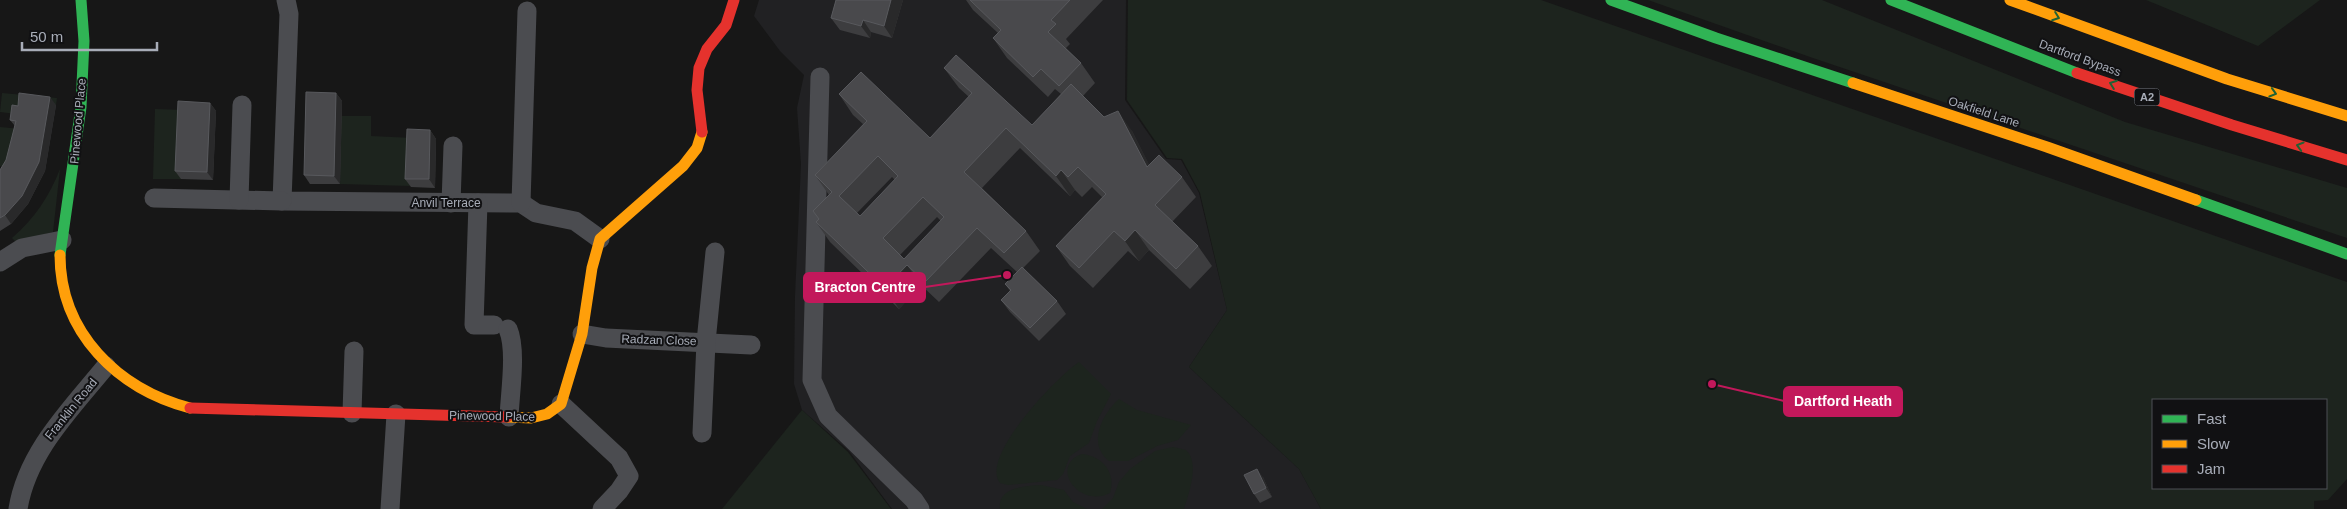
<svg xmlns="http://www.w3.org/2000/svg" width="2347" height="509" font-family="Arial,sans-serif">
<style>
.built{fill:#212123}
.green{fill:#1d241e;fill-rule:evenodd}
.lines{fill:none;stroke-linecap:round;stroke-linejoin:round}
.street{stroke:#4b4c50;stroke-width:19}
.fast{stroke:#30b455;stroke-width:11}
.slow{stroke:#ff9f0a;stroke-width:11}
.jam{stroke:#e5322d;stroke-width:11}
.wall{fill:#3d3d3f;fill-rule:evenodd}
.shaded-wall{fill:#29292a}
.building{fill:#49494c;stroke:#58595d;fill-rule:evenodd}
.oneway{stroke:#206234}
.labels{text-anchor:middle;stroke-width:4;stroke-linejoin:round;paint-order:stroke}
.shield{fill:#111113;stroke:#7b7e86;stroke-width:1}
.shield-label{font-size:11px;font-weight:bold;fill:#a8adb8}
.street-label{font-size:12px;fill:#a8adb8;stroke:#111113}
.leader{fill:none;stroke:#c2185b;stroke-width:2}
.callout-dot{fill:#c2185b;stroke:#111113;stroke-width:2}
.callout{fill:#c2185b;stroke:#c2185b;stroke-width:2}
.callout-label{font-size:14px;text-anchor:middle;font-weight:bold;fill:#fff}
</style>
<rect width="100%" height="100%" fill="#171717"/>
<path class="built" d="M759 0H1126L1125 100 1166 159 1181 160 1199 193 1227 310 1189 367 1299 469 1321 509H892L849 451 802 410 794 384 795 296 801 164 797 108 804 75 780 51 754 16Z"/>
<g class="green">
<path d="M1128 0H1541L2347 282V479L2328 500 2314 501V509H1321L1299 469 1189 367 1227 310 1200 193 1182 159 1167 158 1127 100ZM2326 400V488H2153V400Z"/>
<path d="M1648 0H1822L2125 122 2347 188V238L1813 58Z"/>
<path d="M2146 0H2320L2258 46Z"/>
<path d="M2 93 57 98 56 105 26 102 24 115 0 112Z"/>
<path d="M155 109 184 110 181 179H153Z"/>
<path d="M341 116H371V136L413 138 411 186 340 184Z"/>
<path d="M0 127 21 129 12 169 0 166Z"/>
<path d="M60 169 53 232 16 242 12 238C35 218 49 197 60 169Z"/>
<path d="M1079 362 1111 394 1097 421 1089 443 1070 456 1063 474 1057 480 1008 485 1000 483C979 457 1058 376 1079 362Z"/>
<path d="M1119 399 1137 410 1191 425 1178 440 1157 446 1128 461H1109C1087 444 1102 414 1119 399Z"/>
<path d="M802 410 848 452 891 509H722Z"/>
<path d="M1173 447 1186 450C1200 463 1189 493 1184 509H1102L1113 498 1119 482 1130 469 1155 451Z"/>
<path d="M1082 454C1103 456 1116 473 1110 493 1078 509 1049 465 1082 454Z"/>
<path d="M1041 485 1064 490 1073 502 1087 509H1000C997 487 1026 486 1041 485Z"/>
</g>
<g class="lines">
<g class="street">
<path d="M286 0 289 14 282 201 521 203 536 213 575 221 600 239"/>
<path d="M820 77 812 380 828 416 914 500 920 509"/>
<path d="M154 198 282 201"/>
<path d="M239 200 242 105"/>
<path d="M451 203 453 146"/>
<path d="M478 203 474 325H494"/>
<path d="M521 203 527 11"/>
<path d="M0 262 22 248 62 240"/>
<path d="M508 329C517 350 510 393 509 417"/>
<path d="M582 334 606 338 751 345"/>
<path d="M561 404 619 458 629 476 619 491 602 509"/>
<path d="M352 413 354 351"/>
<path d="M702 433 706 342 715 252"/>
<path d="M18 509C27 452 71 409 106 366"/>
<path d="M390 509 396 414"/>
</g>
<g class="fast">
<path d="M1611 0 1716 38 1853 83"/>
<path d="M1891 0 2077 73"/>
<path d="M2196 200 2347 254"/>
<path d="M60 255 81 107 84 41 81 0"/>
</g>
<g class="slow">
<path d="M2010 0 2227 79 2347 116"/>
<path d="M1853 83 2047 147 2196 200"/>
<path d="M60 255C60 333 118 389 190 408"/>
<path d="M507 417 531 418 547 414 561 404 582 334 592 268 600 239 683 166 697 148 702 132"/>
</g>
<g class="jam">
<path d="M2077 73 2232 125 2347 160"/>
<path d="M702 132 697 90 699 68 707 49 726 25 734 0"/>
<path d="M190 408 507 417"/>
</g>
</g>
<g class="wall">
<path d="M836 0H903L892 38 871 32 870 38 840 30 831 18Z"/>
<path d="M966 0H1103L1066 39 1070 44 1066 48 1081 63 1095 83 1083 96 1104 117 1132 131 1149 165 1182 177 1196 197 1172 222 1198 246 1212 266 1190 289 1149 250 1139 261 1128 251 1093 288 1070 266 1056 246 1102 197 1092 187 1082 197 1075 190 1070 196 1020 148 982 188 1026 231 1040 251 1023 268 1057 301 1066 314 1039 341 1010 312 1001 300 1010 291 1005 284 1017 272 991 248 939 302 921 285 899 309 830 242 816 222 819 219 829 195 815 175 863 124 853 115 839 94 930 138 969 97 959 88 944 68 1032 125 1061 94 1055 89 1048 97 1007 58 993 38 998 33 973 10ZM892 177 895 180 860 216 857 213ZM937 217 941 221 904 259 900 255Z"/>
<path d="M336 93 342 101 340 184H310L304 175Z"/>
<path d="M210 103 216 111 213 180 181 179 175 171Z"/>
<path d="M56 105 45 171 28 204 11 224 0 231V170L6 160 15 126 10 120 18 106Z"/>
<path d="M430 130 436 139 435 188 411 187 405 179Z"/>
<path d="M1263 477 1272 497 1260 503 1254 494Z"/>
</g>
<g class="shaded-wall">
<path d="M891 0H903L892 38 884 26Z"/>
<path d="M863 20 871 32 870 38 861 26Z"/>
<path d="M336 93 342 101 340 184 334 176Z"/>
<path d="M50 97 56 105 45 171 28 204 11 224 5 215Z"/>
<path d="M210 103 216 111 213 180 207 172Z"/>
<path d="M1118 111 1132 131 1161 188 1147 167Z"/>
<path d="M430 130 436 139 435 188 429 179Z"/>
<path d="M1061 170 1075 190 1070 196 1056 176Z"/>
<path d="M1135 230 1149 250 1139 261 1125 241Z"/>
<path d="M907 265 921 285 899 309 885 288Z"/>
<path d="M1257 469 1263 477 1272 497 1266 488Z"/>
</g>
<g class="building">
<path d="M836 0H891L884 26 863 20 861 26 831 18Z"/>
<path d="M970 0H1070L1051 20 1056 24 1048 32 1081 63 1059 86 1041 69 1033 77 993 38 1001 30Z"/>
<path d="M956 55 1032 125 1071 84 1104 117 1118 111 1147 167 1159 155 1182 177 1155 205 1198 246 1176 269 1135 230 1125 241 1114 231 1079 268 1056 246 1106 194 1078 167 1068 177 1061 170 1056 176 1006 128 964 172 1026 231 1004 253 977 228 925 282 907 265 885 288 816 222 819 219 813 211 832 192 815 175 867 121 839 94 861 72 930 138 972 93 944 68ZM878 156 898 176 860 216 839 196ZM923 197 944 217 904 259 883 238Z"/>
<path d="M306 92 336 93 334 176 304 175Z"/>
<path d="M19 93 50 97 39 162 22 196 5 215 0 218V170L6 160 16 121 10 120 12 105 18 106Z"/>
<path d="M178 101 210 103 207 172 175 171Z"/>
<path d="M407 129 430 130 429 179H405Z"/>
<path d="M1022 267 1057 301 1030 328 1001 300 1011 290 1005 284Z"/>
<path d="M1257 469 1266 488 1254 494 1244 475Z"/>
</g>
<defs><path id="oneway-chevron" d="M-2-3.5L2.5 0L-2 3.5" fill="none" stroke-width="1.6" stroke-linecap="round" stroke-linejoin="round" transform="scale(1.25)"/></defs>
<g class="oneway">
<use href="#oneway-chevron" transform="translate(2056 17) rotate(20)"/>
<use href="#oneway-chevron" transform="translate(2113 84) rotate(-160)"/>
<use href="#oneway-chevron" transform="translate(2273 93) rotate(17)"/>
<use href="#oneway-chevron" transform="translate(2300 146) rotate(-164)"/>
</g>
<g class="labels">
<rect class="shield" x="2134.5" y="88.5" width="25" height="17" rx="4"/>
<g class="shield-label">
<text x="2147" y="101">A2</text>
</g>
<g class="street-label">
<text transform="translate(2080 58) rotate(20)" y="4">Dartford Bypass</text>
<text transform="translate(1984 112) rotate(18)" y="4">Oakfield Lane</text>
<text transform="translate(78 121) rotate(-85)" y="4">Pinewood Place</text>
<text x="446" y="207">Anvil Terrace</text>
<text transform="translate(659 340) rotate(2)" y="4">Radzan Close</text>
<text transform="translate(71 409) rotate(-51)" y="4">Franklin Road</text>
<text transform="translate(492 416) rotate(1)" y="4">Pinewood Place</text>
</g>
</g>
<path class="leader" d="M1007 275L925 287M1712 384L1784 401"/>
<g class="callout-dot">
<circle cx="1007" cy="275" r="5"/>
<circle cx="1712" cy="384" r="5"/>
</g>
<g class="callout">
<rect x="804" y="273" width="121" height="29" rx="5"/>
<rect x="1784" y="387" width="118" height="29" rx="5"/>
</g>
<g class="callout-label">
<text x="865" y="292">Bracton Centre</text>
<text x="1843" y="406">Dartford Heath</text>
</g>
<rect x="2152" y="399" width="175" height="90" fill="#111113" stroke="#4d4f55"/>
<rect x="2162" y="415" width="25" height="8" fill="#30b455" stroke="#4d4f55"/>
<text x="2197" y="424" font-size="15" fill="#a8adb8">Fast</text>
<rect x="2162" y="440" width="25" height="8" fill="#ff9f0a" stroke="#4d4f55"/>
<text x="2197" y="449" font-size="15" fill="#a8adb8">Slow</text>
<rect x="2162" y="465" width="25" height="8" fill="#e5322d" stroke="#4d4f55"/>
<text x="2197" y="474" font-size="15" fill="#a8adb8">Jam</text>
<path d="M22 42v8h135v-8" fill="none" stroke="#a8adb8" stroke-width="2.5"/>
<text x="30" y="42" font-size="15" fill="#a8adb8" stroke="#111113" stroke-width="4" paint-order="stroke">50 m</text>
</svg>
